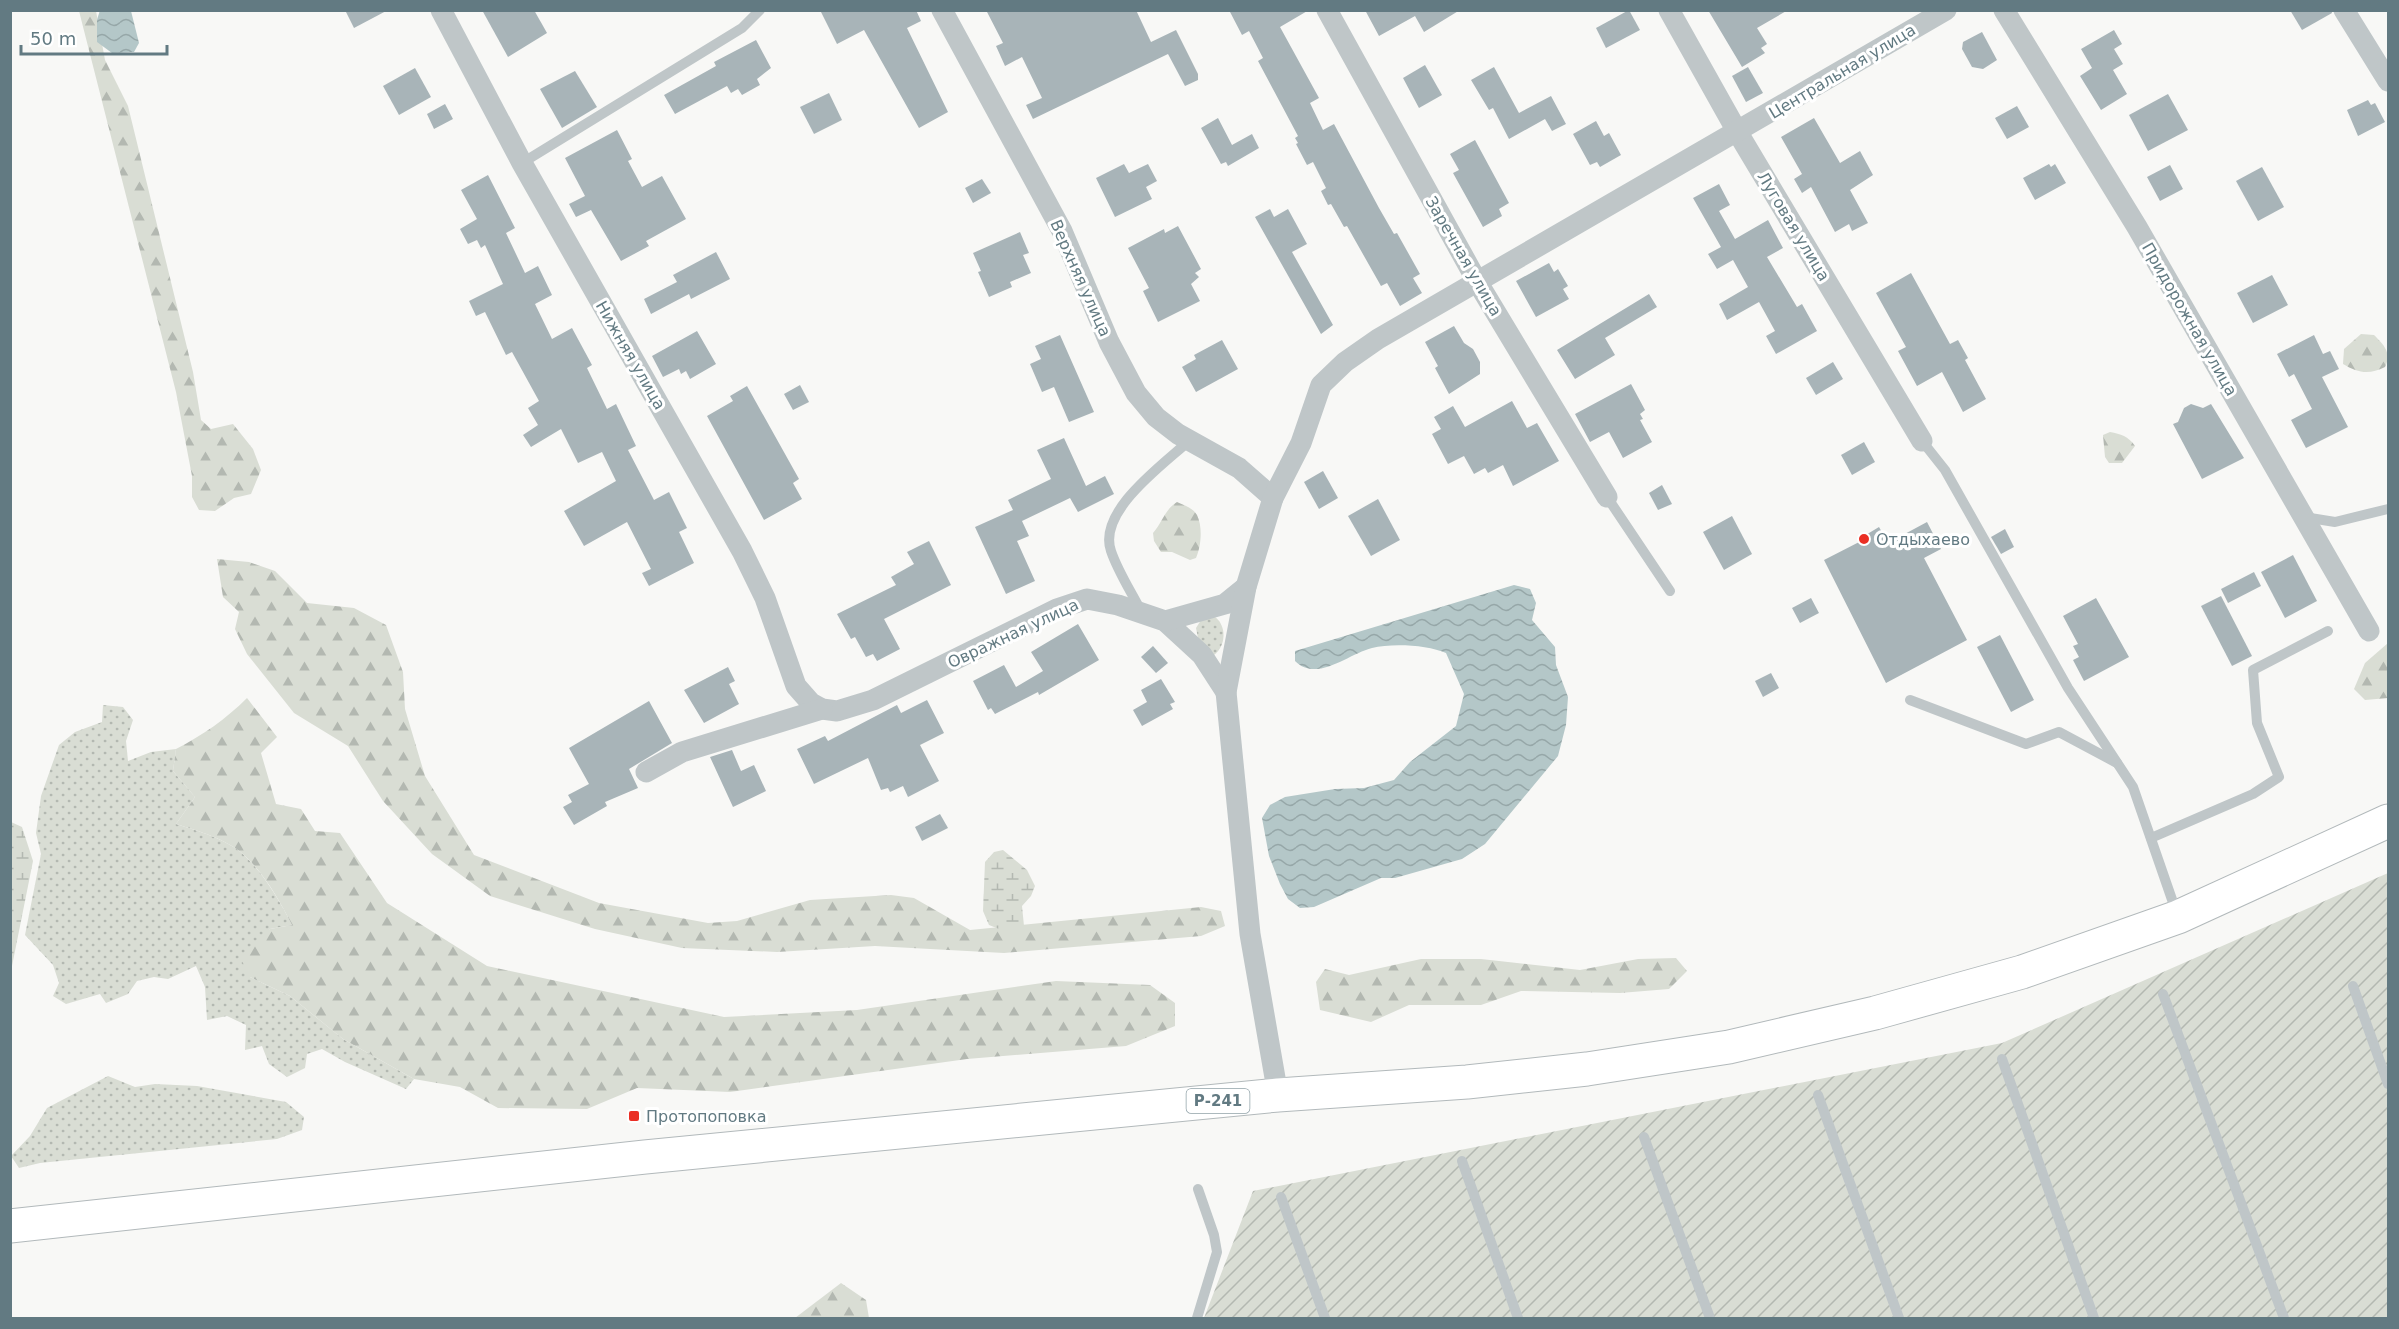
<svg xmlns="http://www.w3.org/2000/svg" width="2399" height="1329" font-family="'DejaVu Sans',sans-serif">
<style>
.grass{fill:url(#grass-dots)}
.forest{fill:url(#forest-firs)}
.wetland{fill:url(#wetland-marsh)}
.garden{fill:url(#garden-furrows)}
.water{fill:url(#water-waves)}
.building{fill:#a8b4b8}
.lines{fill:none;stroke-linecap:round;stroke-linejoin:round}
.trunk-casing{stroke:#b2b9bb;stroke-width:35}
.service{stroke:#bfc6c8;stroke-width:10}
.minor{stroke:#bfc6c8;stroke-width:21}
.trunk{stroke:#fff;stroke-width:33}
.poi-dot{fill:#ea2f24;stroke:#fff;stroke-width:2}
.labels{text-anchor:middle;stroke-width:6;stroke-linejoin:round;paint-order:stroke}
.shield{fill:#fff;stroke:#91a2a8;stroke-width:1.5}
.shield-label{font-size:15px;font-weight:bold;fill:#627a82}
.street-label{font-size:16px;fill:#627a82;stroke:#fff}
.poi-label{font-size:16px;fill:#627a82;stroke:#fff;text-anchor:start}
</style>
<defs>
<pattern id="grass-dots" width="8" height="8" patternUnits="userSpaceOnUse" patternTransform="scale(1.5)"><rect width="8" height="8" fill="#d9ddd4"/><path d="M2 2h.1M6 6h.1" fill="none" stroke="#b3b8b1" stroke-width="1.8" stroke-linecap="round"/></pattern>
<pattern id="forest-firs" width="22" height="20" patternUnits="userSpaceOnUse" patternTransform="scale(1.5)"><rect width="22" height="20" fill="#d9ddd4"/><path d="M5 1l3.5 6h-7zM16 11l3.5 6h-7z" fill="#b3b8b1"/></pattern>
<pattern id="wetland-marsh" width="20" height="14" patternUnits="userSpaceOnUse" patternTransform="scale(1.5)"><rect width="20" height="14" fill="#d9ddd4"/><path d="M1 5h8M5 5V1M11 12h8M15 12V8" fill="none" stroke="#b3b8b1"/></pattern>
<pattern id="garden-furrows" width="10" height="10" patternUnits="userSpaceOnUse" patternTransform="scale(1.5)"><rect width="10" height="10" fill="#d9ddd4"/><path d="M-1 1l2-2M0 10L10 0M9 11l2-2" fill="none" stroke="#b3b8b1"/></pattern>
<pattern id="water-waves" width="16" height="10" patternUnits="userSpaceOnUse" patternTransform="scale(1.5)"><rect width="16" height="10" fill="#b4c7c8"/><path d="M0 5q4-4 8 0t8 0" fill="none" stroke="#96a7a8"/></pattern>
</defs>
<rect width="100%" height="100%" fill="#f8f8f6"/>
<g class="grass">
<path d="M1215 617C1227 626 1226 646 1214 655L1198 638 1196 628 1201 620Z"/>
<path d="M103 705 123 707 133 720 126 741 128 761 151 752 176 749 173 771 195 797 176 824C198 831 227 839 244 855 264 874 280 901 292 925L270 929 250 977 290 996 343 1039 414 1079 406 1089 345 1062 322 1049 307 1054 305 1068 287 1077 269 1064 262 1046 245 1050 246 1025 227 1016 207 1020 205 987 196 966 168 979 154 977 137 981 128 994 106 1003 100 994 66 1004 53 996 59 983 53 965 25 935 41 854 36 833 41 796 59 745 75 732 102 722Z"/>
<path d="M108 1076 135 1087 155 1084 197 1086 286 1102 304 1117 302 1130 277 1139 40 1163 19 1168 11 1156 30 1136 47 1108Z"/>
</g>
<g class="forest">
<path d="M79 11H96L105 60 128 106 193 372 201 420 211 429 233 424 253 449 261 470 251 494 234 498 215 511 199 510 192 497V476L176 392Z"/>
<path d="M2361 334 2374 335C2384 345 2392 353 2385 367 2369 375 2358 373 2343 364L2344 349Z"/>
<path d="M2110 432C2121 434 2128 436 2135 446L2122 463H2109L2105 457 2103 435Z"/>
<path d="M1177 502C1184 505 1193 508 1197 515 1203 527 1201 547 1196 558L1190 560 1172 552H1161L1154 541 1153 533C1162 523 1165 509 1177 502Z"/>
<path d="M217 559 249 562 275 571 307 603 354 608 386 625 403 672 405 709 425 776 474 855 599 903 708 923 737 921 810 900 891 895 914 898 970 930 1201 907 1221 911 1225 926 1201 936 1004 953 875 946 777 952 682 948 595 929 490 896 432 854 383 801 348 746 294 713 247 654 235 629 239 612 223 597Z"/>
<path d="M2388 643V698L2365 700 2354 689 2365 663Z"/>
<path d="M247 698 277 737 261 753 276 804 301 809 315 831 340 833 387 903 487 966 724 1017 857 1010 1056 981 1150 985 1175 1003V1026L1126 1046 967 1059 730 1092 637 1088 587 1109 498 1108 460 1087 414 1079 343 1039 290 996 250 977 241 959 270 929 292 925C280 901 264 873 244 855 227 839 198 831 176 824L195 797 173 771 176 749C203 735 226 719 247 698Z"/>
<path d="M1676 958 1687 971 1669 989 1620 993 1521 991 1481 1005H1409L1371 1022 1320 1010 1316 982 1325 969 1349 975 1421 959H1481L1580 970 1638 959Z"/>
<path d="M841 1283 866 1300 869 1318H795Z"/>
</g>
<g class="wetland">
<path d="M11 822 22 827 33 861 11 971Z"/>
<path d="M1003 850 1027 870 1035 886 1031 896 1022 906 1024 926 1017 931 999 929 989 925 983 911 985 862 994 852Z"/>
</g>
<path class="garden" d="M2388 873V1318H1204L1253 1191 2002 1043Z"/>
<g class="water">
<path d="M100 10 131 11 139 43 134 52 112 53 97 42V20Z"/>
<path d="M1514 585 1530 589 1536 603 1532 620 1555 647 1556 665 1568 697 1566 725 1558 756 1485 844 1462 859 1395 878H1381L1314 907 1300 908 1288 899 1280 884 1269 856 1262 818 1270 805 1285 797 1335 789 1364 788 1394 780 1410 762 1456 726 1464 694 1446 653C1428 645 1392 643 1372 648 1348 654 1317 683 1295 661V651Z"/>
</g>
<g class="building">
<path d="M345 10H388L354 28Z"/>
<path d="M482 10H534L547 33 508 57Z"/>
<path d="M820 10H916L921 21 907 28 948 112 919 128 864 30 837 44Z"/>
<path d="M986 10H1136L1151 42 1176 30 1198 74V80L1185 86 1168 54 1033 119 1026 105 1042 98 1022 57 1005 66 996 46 1003 43Z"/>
<path d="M1229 10H1309L1280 27 1319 98 1310 103 1323 130 1334 124 1379 208 1394 234 1397 233 1420 274 1413 278 1422 293 1400 306 1387 283 1381 286 1347 226 1344 227 1331 204 1328 205 1321 191 1326 188 1313 162 1307 165 1296 144 1298 143 1295 138 1298 136 1258 61 1263 58 1249 31 1242 35Z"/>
<path d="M1365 10H1460L1424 32 1415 16 1379 36Z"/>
<path d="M1629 10 1640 30 1606 48 1596 28Z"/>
<path d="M1708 10H1788L1757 28 1767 44 1761 48 1765 53 1742 67Z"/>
<path d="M2290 10H2331L2332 13 2302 30Z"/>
<path d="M2114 30 2122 44 2114 49 2123 64 2113 70 2127 94 2101 110 2080 76 2092 68 2081 49Z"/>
<path d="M1982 32 1997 60 1983 69 1972 67 1962 49 1963 42Z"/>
<path d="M756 40 771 68 757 79 760 85 742 95 738 89 731 93 727 86 675 114 664 95 716 66 714 62Z"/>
<path d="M1425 65 1442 95 1419 108 1403 78Z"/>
<path d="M1494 67 1519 113 1551 96 1566 124 1552 131 1545 119 1509 139 1493 108 1489 110 1471 80Z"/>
<path d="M1748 67 1763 93 1746 102 1732 76Z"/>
<path d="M415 68 431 97 399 115 383 86Z"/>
<path d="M575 71 597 107 562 128 540 89Z"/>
<path d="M829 93 842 120 814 134 800 107Z"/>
<path d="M2168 94 2188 130 2148 151 2129 115Z"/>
<path d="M2368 100 2371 105 2375 103 2385 122 2358 136 2347 110Z"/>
<path d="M445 104 453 119 434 129 427 114Z"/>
<path d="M2017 106 2029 127 2007 139 1995 118Z"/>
<path d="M1218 118 1232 145 1252 134 1259 148 1228 166 1226 162 1221 164 1201 128Z"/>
<path d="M1814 118 1840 163 1860 151 1873 175 1850 190 1868 223 1852 231 1849 224 1835 232 1811 187 1802 193 1794 179 1802 174 1781 137Z"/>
<path d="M1596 121 1604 136 1609 133 1621 155 1600 167 1597 162 1590 165 1573 134Z"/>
<path d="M617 130 632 159 628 161 642 187 662 176 686 219 646 241 649 246 621 261 591 210 576 217 569 204 585 196 565 158Z"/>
<path d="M1475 140 1509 203 1499 209 1502 216 1483 227 1453 173 1459 170 1450 154Z"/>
<path d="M1124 164 1129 173 1148 164 1157 181 1146 187 1152 199 1115 217 1096 178Z"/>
<path d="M2049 164 2051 167 2055 164 2066 183 2035 200 2023 178Z"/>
<path d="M2170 165 2183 189 2160 201 2147 177Z"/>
<path d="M2262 167 2284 207 2258 221 2236 181Z"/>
<path d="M488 175 515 228 506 233 525 273 538 266 552 295 535 304 552 339 572 328 592 365 587 368 607 409 616 404 636 446 628 450 654 500 669 492 687 528 679 532 694 563 649 586 642 573 651 569 627 522 584 546 564 511 616 481 602 452 578 463 561 429 531 447 523 435 538 425 528 408 539 401 512 352 506 355 485 312 476 316 469 301 503 284 485 245 481 248 477 240 468 244 460 229 477 219 461 190Z"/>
<path d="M982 179 991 193 973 203 965 188Z"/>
<path d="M1719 184 1730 205 1719 211 1735 239 1768 220 1783 248 1767 257 1797 307 1802 304 1817 331 1776 354 1766 336 1775 331 1759 302 1727 320 1719 304 1748 287 1733 260 1717 269 1708 254 1721 247 1693 198Z"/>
<path d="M1270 209 1274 217 1288 209 1307 244 1292 252 1333 325 1321 334 1255 217Z"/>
<path d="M1178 226 1201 269 1195 273 1199 277 1191 284 1200 301 1158 322 1143 291 1149 288 1128 248 1164 229 1165 233Z"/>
<path d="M1020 232 1029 253 1023 255 1031 273 1010 282 1012 287 989 297 978 272 981 271 973 253Z"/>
<path d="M716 252 730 279 691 299 689 294 651 314 644 299 677 282 673 275Z"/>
<path d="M1549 263 1554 272 1558 269 1568 286 1563 289 1569 299 1536 317 1516 281Z"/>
<path d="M1911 273 1950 344 1958 340 1968 358 1965 360 1986 399 1963 412 1942 372 1917 386 1898 351 1906 347 1876 293Z"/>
<path d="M2272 275 2288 305 2253 323 2237 293Z"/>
<path d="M1649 294 1657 307 1605 338 1615 355 1575 379 1557 350Z"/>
<path d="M1454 326 1464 343 1473 349 1480 362V374L1449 394 1435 368 1438 366 1425 342Z"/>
<path d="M697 331 716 364 690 379 686 371 681 374 679 369 663 377 652 356Z"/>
<path d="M1060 335 1094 412 1069 422 1054 387 1042 392 1030 364 1041 359 1035 346Z"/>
<path d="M2314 335 2323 354 2330 351 2339 369 2322 377 2348 427 2306 448 2291 420 2312 409 2294 374 2289 377 2277 354Z"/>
<path d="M1222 340 1238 369 1196 392 1182 367 1196 359 1194 355Z"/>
<path d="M1833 362 1843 379 1816 395 1806 378Z"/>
<path d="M1631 384 1645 410 1640 414 1643 419 1640 420 1652 442 1623 458 1609 432 1590 442 1575 414Z"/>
<path d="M800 385 809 402 793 410 784 394Z"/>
<path d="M747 386 799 479 793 483 802 499 764 520 707 416 733 401 730 396Z"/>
<path d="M1512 401 1527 428 1537 423 1559 461 1513 486 1503 465 1488 473 1485 468 1474 474 1464 456 1448 464 1432 434 1441 429 1434 417 1453 406 1465 427Z"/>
<path d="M2191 404 2203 408 2211 404 2244 458 2202 479 2173 424 2178 422 2184 408Z"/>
<path d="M1064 438 1086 486 1105 476 1114 494 1078 512 1070 498 1022 521 1029 536 1017 541 1035 581 1006 594 975 527 1013 510 1008 500 1051 479 1037 450Z"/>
<path d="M1864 442 1875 462 1852 475 1841 455Z"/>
<path d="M1323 471 1338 498 1319 509 1304 482Z"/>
<path d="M1662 485 1672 504 1658 510 1649 493Z"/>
<path d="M1378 499 1400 540 1371 556 1348 516Z"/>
<path d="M1732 516 1752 554 1724 570 1703 532Z"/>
<path d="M1927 522 1941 549 1924 558 1967 640 1886 683 1824 560 1865 539 1864 536 1879 527 1888 543Z"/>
<path d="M2005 529 2014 547 2001 554 1991 537Z"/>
<path d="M929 541 951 585 884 619 900 649 877 661 873 654 866 657 855 637 851 639 837 614 896 585 891 577 914 564 907 552Z"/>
<path d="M2293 555 2317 601 2285 618 2261 572Z"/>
<path d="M2254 572 2261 586 2228 603 2221 589Z"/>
<path d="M2221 596 2252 656 2232 666 2201 606Z"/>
<path d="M1811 598 1819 613 1800 623 1792 608Z"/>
<path d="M2096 598 2129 657 2084 681 2073 660 2079 657 2073 646 2078 644 2063 616Z"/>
<path d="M1078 624 1099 660 1039 695 1038 692 995 714 991 708 988 710 973 681 1004 665 1016 687 1043 671 1031 652Z"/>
<path d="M2000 635 2034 700 2011 712 1977 647Z"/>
<path d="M1153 646 1168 663 1156 673 1141 657Z"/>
<path d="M728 667 735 681 729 684 739 704 704 723 684 690Z"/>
<path d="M1771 673 1779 688 1763 697 1755 681Z"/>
<path d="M1161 679 1175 702 1170 704 1173 709 1142 726 1133 710 1147 702 1141 690Z"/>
<path d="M927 700 944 733 920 745 939 781 908 797 903 786 890 792 888 788 881 790 868 758 814 784 797 749 825 736 828 741 897 705 901 713Z"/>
<path d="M649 701 672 743 629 769 638 788 605 802 607 806 574 825 563 807 572 802 568 795 589 784 569 748Z"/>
<path d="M732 750 741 771 754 765 766 791 733 807 710 757Z"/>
<path d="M940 814 948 828 922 841 915 827Z"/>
</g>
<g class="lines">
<g class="trunk-casing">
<path id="trunk" d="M10 1226 645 1157 1278 1095 1467 1082 1587 1069 1729 1047 1875 1013 2022 972 2178 917 2388 821"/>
</g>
<g class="service">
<path d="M522 163 742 28 760 10"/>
<path d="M1922 441 1945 470 2068 688 2133 787 2177 914"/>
<path d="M1607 497 1670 591"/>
<path d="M2304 517 2335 522 2388 509"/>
<path d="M1142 613C1132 593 1118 572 1111 551 1097 511 1164 464 1190 440"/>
<path d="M1910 700 2026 744 2059 732 2117 763"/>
<path d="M2151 838 2253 794 2279 777 2257 723 2253 670 2328 631"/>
<path d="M2353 986 2388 1084"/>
<path d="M2163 994 2284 1318"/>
<path d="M2002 1059 2094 1318"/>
<path d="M1818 1095 1899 1318"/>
<path d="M1644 1137 1710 1318"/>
<path d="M1462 1161 1518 1318"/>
<path d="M1281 1197 1325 1318"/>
<path d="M1197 1318 1217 1252 1214 1235 1198 1189"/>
</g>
<g class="minor">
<path d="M441 10 522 163 742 551 765 598 796 686 811 703 822 709 837 711 873 700 1057 609 1087 599 1118 605 1165 621 1202 655 1226 692"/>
<path d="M942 10 1062 231 1109 342 1136 393 1156 417 1178 434 1239 468 1273 498"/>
<path d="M1327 10 1478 283 1607 497"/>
<path d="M1669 10 1738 133 1922 441"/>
<path d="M2004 10 2137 227 2369 631"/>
<path d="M2344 10 2388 81"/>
<path d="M1165 621 1225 604 1246 587"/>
<path d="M646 772 682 752 822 709"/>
<path d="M1278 1095 1250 934 1226 692 1246 587 1273 498 1301 443 1321 385 1345 362 1378 339 1946 10"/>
</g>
<use href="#trunk" class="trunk"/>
</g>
<g class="poi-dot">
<circle cx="1864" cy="539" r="6"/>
<rect x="628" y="1110" width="12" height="12" rx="3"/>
</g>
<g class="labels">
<rect class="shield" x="1186.5" y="1089" width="63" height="24" rx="4.5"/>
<g class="shield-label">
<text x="1218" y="1106">Р-241</text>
</g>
<g class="street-label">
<text transform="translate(1842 71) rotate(-31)" y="6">Центральная улица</text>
<text transform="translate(1794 226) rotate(59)" y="6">Луговая улица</text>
<text transform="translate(1464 256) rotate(60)" y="6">Заречная улица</text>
<text transform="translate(1081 278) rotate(66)" y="6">Верхняя улица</text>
<text transform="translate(2190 319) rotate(60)" y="6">Придорожная улица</text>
<text transform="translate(631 355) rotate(60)" y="6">Нижняя улица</text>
<text transform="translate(1013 633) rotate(-25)" y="6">Овражная улица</text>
</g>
<g class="poi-label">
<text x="1876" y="545">Отдыхаево</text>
<text x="646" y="1122">Протопоповка</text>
</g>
</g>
<rect width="2399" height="1329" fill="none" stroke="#627a82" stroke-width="24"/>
<path d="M21 45v9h146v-9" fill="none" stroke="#627a82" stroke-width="3"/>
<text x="30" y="45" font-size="18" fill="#627a82" stroke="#ffffff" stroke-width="4.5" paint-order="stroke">50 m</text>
</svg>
